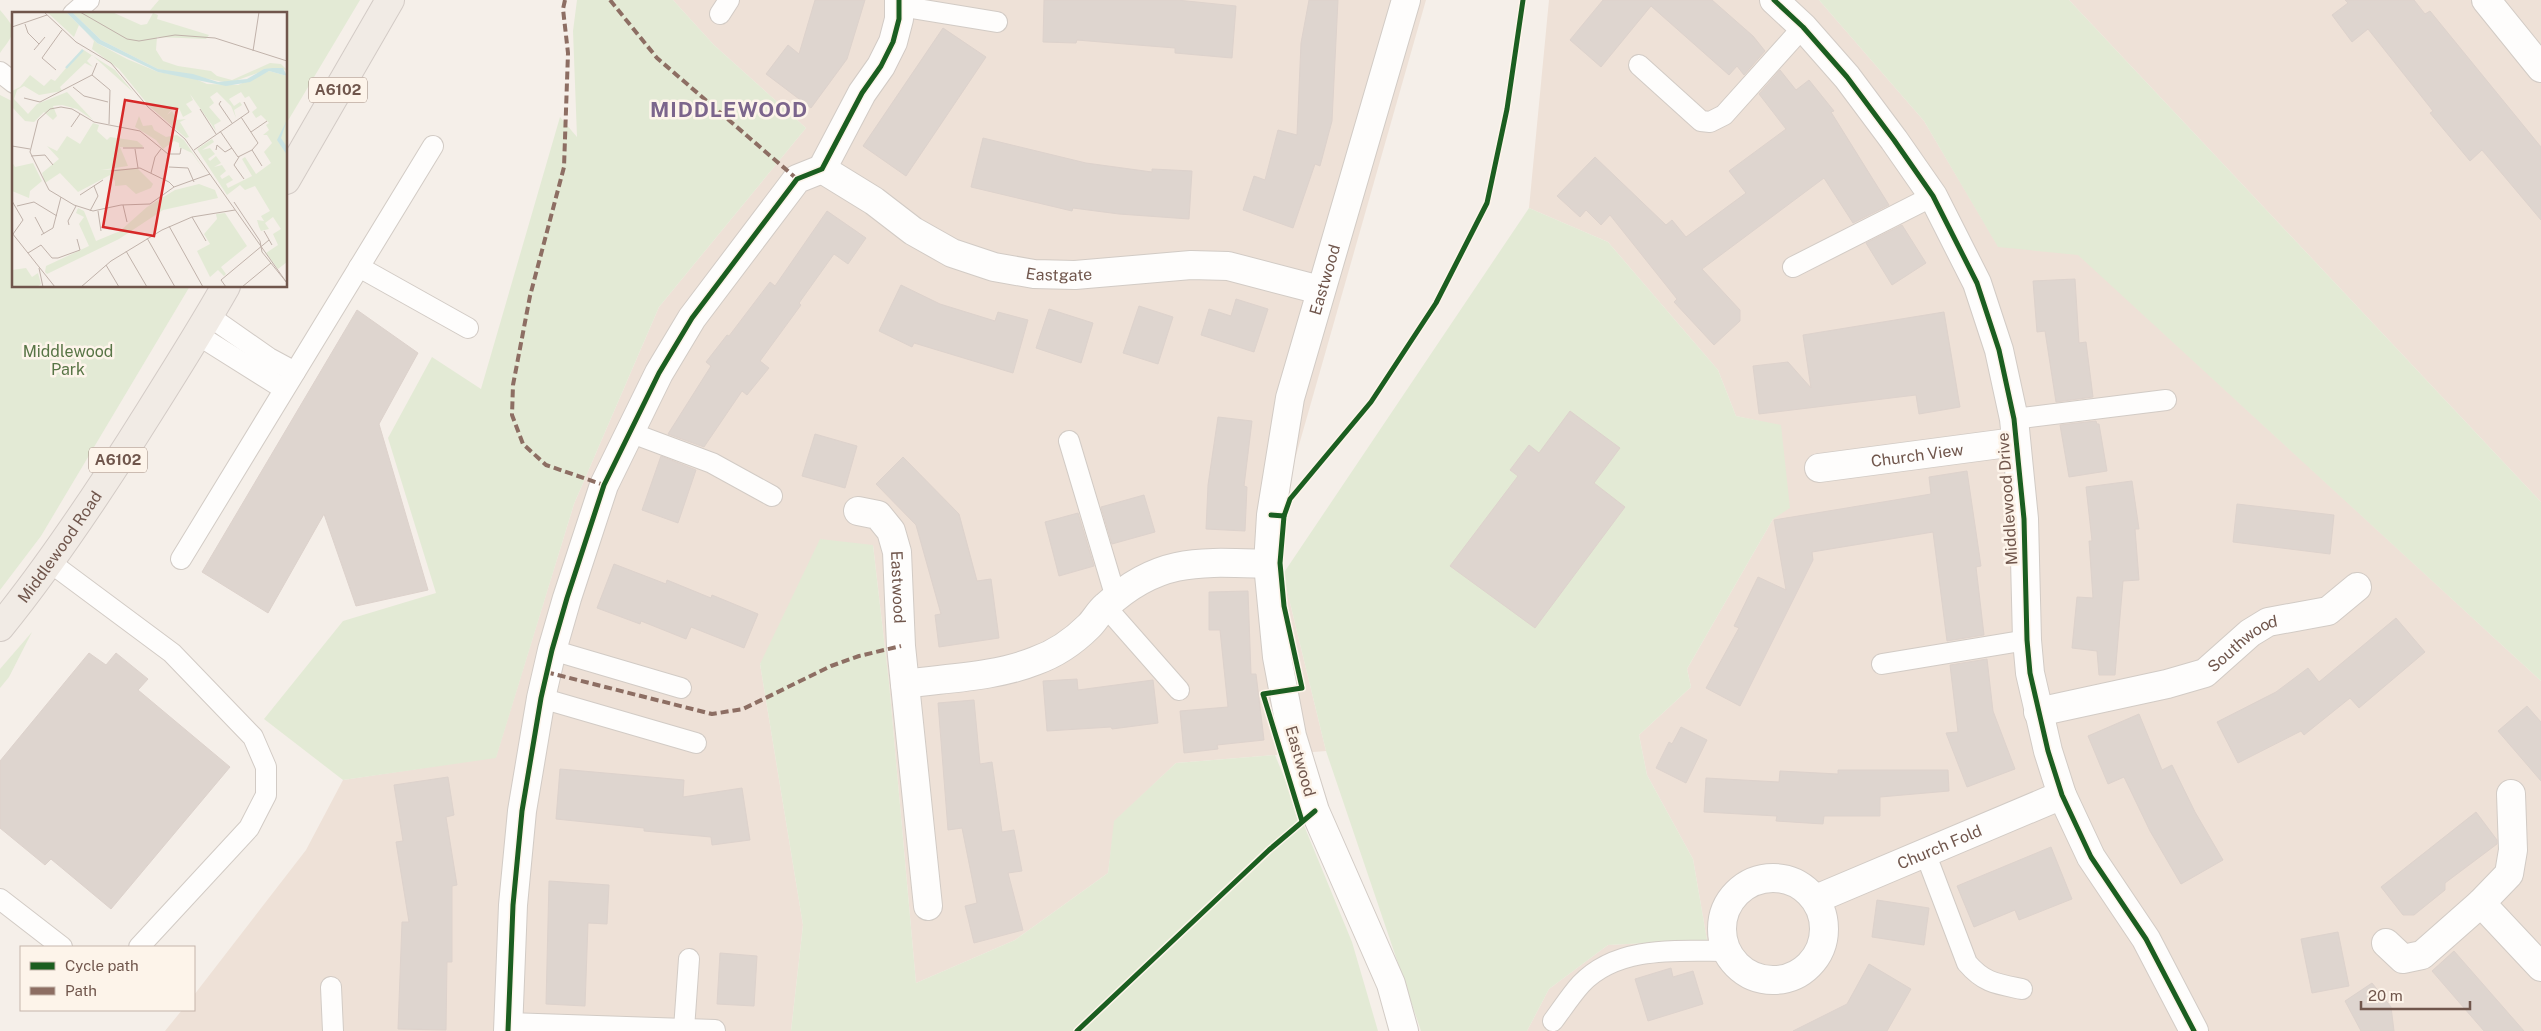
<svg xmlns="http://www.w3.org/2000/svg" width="2541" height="1031" font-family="'Public Sans',sans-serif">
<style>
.residential{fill:#eee1d7}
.green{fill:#e3ead5}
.building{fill:#ded5cf;stroke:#ddd2cc}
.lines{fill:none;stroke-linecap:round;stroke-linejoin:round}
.lane-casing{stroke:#d2cbc5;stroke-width:22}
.street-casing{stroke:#d2cbc5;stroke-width:30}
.primary-casing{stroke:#d3cbc6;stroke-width:30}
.lane{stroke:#fefdfc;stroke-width:20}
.street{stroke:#fefdfc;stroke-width:28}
.primary{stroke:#f1ebe5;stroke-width:28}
.quiet{stroke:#8d6e63;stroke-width:4;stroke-dasharray:8 4;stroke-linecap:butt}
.cycleway-casing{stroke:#fdf4ea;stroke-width:8}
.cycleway{stroke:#1b5e20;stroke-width:5}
.labels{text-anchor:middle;stroke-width:5;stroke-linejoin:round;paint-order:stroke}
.shield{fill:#fdf4ea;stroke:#9a857b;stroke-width:1}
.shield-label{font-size:15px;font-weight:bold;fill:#70564c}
.street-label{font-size:16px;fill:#70564c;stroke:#fdf4ea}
.park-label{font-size:16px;fill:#587546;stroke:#fdf4ea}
.district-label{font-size:21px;font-weight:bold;letter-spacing:1px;fill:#7b658c;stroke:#fdf4ea}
.inset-river{fill:none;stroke:#cce4e3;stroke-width:2.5}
.inset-road{fill:none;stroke:#c0b2aa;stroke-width:1}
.view{fill:#d62828;fill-opacity:0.15;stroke:#d62828;stroke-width:2.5}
.inset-edge{fill:none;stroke:#70564c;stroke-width:2.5}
</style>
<rect width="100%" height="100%" fill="#f5efe9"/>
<g class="residential">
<path d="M673 0H1426L1291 473 1283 574 1326 751 1176 763 1115 821 1108 873 1015 940 916 983 889 683 873 545 760 664 803 925 791 1031H165L182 1010H194V995L306 850 343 780 496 757 574 504 659 307 806 128 714 45Z"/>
<path d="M1549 0H1819L1924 121 1998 246 2078 254 2541 681V1031H1527L1549 989 1608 945 1707 940 1693 859 1647 775 1639 735 1691 687 1687 669 1773 519 1781 426 1736 416 1718 370 1608 242 1529 208Z"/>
<path d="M2069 0H2541V502Z"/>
</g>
<g class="green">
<path d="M159 0H360L286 124V14H147Z"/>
<path d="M577 0H673L714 45 806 128 659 307 574 504 496 758 343 780 264 719 343 621 436 593 388 438 432 357 481 389 560 117 577 137 573 31Z"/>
<path d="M1819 0H2069L2541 502V681L2078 255 1998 247 1924 121Z"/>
<path d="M0 10C18 31 16 31 0 53Z"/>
<path d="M0 95 14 102V286H190L41 536 0 590Z"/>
<path d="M1529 208 1608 242 1718 370 1736 416 1781 425 1790 508 1773 519 1687 669 1691 687 1639 735 1647 775 1693 859 1707 940 1608 945 1549 989 1527 1031H1421L1326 751 1283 574Z"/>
<path d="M820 539 873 545 889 683 916 983 1015 940 1108 873 1114 821 1176 763 1275 755 1352 942 1378 1031H791L803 925 760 664Z"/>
<path d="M32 632 9 677 0 688V669Z"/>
</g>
<g class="building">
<path d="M815 0H865L847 59 811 108 766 74 788 45 799 54Z"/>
<path d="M1044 0H1177L1236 6 1232 58 1175 53V48L1125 44 1077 40 1076 43 1043 42Z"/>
<path d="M1309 0H1338L1332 121 1320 166 1315 164 1293 228 1243 210 1254 176 1265 180 1278 130 1297 135 1301 43Z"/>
<path d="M1603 0H1712L1753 36 1765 51 1744 75 1737 66 1729 75 1651 6 1601 67 1570 40Z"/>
<path d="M2345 0H2414L2425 14 2430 11 2541 147V220L2482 150 2470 161 2430 113 2433 111 2368 29 2352 42 2332 15 2348 3Z"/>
<path d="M943 28 986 57 906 176 863 146Z"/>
<path d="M1780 70 1796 90 1809 80 1834 111 1831 112 1889 205 1853 223 1824 178 1702 269 1740 310V321L1714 345 1674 302 1677 299 1610 215 1601 225 1586 210 1580 217 1557 196 1595 157 1666 225 1672 220 1686 237 1746 193 1729 171 1786 129 1759 94Z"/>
<path d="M983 138 1086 163 1152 172V169L1192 171 1189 219 1119 214 1073 208 1072 211 971 187Z"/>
<path d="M827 211 866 238 848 264 834 254 799 303 801 305 760 361 769 368 747 395 742 391 704 447 668 434 711 366 706 362 727 335 729 336 770 282 775 286Z"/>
<path d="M1902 225 1926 263 1892 285 1866 243Z"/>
<path d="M2075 279 2079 343 2086 342 2093 397 2056 402 2045 331 2037 332 2033 281Z"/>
<path d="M901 285 940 304 995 321 998 312 1028 320 1013 373 914 343 912 347 879 331Z"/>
<path d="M1236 299 1268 309 1254 352 1201 335 1209 309 1231 316Z"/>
<path d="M1139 306 1173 317 1158 364 1123 353Z"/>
<path d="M1049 309 1093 323 1081 363 1036 348Z"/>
<path d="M357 310 418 353 379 424 428 590 356 606 324 514 268 613 202 572Z"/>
<path d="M1944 312 1960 407 1919 414 1916 395 1759 414 1753 366 1788 362 1811 388 1803 335Z"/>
<path d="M1570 411 1620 448 1594 483 1625 507 1535 628 1450 566 1518 476 1510 470 1529 445 1539 453Z"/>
<path d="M1218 417 1252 421 1244 486 1247 487 1245 531 1206 529 1208 485Z"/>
<path d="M2096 421 2097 424H2099L2107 471 2069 477 2060 425Z"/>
<path d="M815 434 857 446 845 488 802 476Z"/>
<path d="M661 456 696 470 678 523 642 510Z"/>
<path d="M903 457 959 514 977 581 991 579 999 638 939 647 935 615 941 614 916 525 876 484Z"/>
<path d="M1967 471 1981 566 1976 567 1984 635 1947 641 1933 532 1812 552 1813 560 1740 706 1706 688 1739 628 1734 626 1758 577 1786 590 1774 520 1931 494 1929 477Z"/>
<path d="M2132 481 2139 529H2135L2139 580 2123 581 2115 675H2099L2097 651 2072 648 2077 597 2093 598 2089 541H2092L2086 487Z"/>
<path d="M1144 495 1155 532 1112 544 1101 507Z"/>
<path d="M2237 504 2334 515 2330 554 2233 542Z"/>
<path d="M1078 513 1094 566 1059 576 1045 522Z"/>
<path d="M614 564 666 584 667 580 711 598 712 595 758 614 744 648 691 627 686 639 641 621 640 624 597 608Z"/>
<path d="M1248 591 1251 674H1256L1264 740 1217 745 1218 749 1184 753 1180 711 1228 707 1220 630H1209V592Z"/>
<path d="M2396 618 2425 652 2359 708 2350 698 2304 735 2301 731 2238 763 2217 722 2276 692 2308 668 2319 682Z"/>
<path d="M89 653 106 665 116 653 148 679 138 690 230 767 111 909 51 859 45 865 0 828V761Z"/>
<path d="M1987 659 1993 711 2015 769 1967 787 1946 733 1958 732 1950 665Z"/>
<path d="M1077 679 1078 690 1153 680 1158 723 1112 729 1111 727 1047 731 1043 681Z"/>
<path d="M974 700 980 764 992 762 1002 832 1014 830 1022 871 1008 873 1023 930 974 943 965 906 977 903 962 828 948 830 938 703Z"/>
<path d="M2527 706 2541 722V781L2498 731Z"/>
<path d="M2139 714 2162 770 2172 765 2195 812 2223 860 2181 884 2150 831 2124 777 2108 784 2088 736Z"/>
<path d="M1681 727 1707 740 1686 783 1656 768 1669 742 1672 744Z"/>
<path d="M560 769 684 780 683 797 742 788 750 840 712 845 711 837 644 831V828L556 819Z"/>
<path d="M1838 770H1948L1949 791 1880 797V816H1824L1823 824 1776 821 1777 816 1704 812 1706 778 1779 782 1780 771 1838 774Z"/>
<path d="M448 777 454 815 446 817 457 885 452 886V962H447L446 1030 398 1029 402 922H409L396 842 403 841 394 785Z"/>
<path d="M2476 812 2497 840V844L2445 883V890L2414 915H2403L2381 887Z"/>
<path d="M2051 847 2072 899 2019 920 2015 910 1974 927 1957 886Z"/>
<path d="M549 881 609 885 607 924 588 923 585 1006 546 1004Z"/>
<path d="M1877 900 1929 908 1924 945 1872 937Z"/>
<path d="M2338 932 2349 986 2312 993 2301 939Z"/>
<path d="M2454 951 2524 1031H2484L2432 971Z"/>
<path d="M720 953 757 956 754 1006 717 1004Z"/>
<path d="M1869 964 1911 989 1887 1031H1793L1847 1004Z"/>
<path d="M1671 968 1673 977 1693 971 1703 1004 1648 1021 1635 979Z"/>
<path d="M2372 983 2391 1007 2394 1031H2361L2345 1001Z"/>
</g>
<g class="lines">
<g class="lane-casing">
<g id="lane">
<path d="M899 6 997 22"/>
<path d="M73 14 89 0"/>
<path d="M720 14 729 0"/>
<path d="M1639 65 1701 121 1710 122 1724 115 1803 27"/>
<path d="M0 72 14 83"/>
<path d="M359 267 468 328"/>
<path d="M1793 267 1933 196"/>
<path d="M209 316 269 358 295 372"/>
<path d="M198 335 284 389"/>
<path d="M2014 419 2166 400"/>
<path d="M629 432 712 463 772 496"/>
<path d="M1069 441 1116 598"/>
<path d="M181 559 433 146"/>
<path d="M51 563 172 653 253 737 266 767V795L249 828 139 947"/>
<path d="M1105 606 1179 690"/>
<path d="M552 650 681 688"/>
<path d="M1882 664 2027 640"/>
<path d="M541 698 696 743"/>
<path d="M1926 855 1967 963C1984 983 1997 984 2022 989"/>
<path d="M0 899 62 947"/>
<path d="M331 987 333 1031"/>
<path d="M1553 1021C1562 1009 1571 995 1581 984 1618 945 1678 951 1727 951"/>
<path d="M508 1023 715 1030"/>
<path d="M684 1029 689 959"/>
</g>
</g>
<g class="street-casing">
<g id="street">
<path d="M1774 0 1803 27 1847 77 1894 140 1933 196 1977 283 1999 350 2014 419 2024 519 2027 640 2030 673 2048 751 2062 795 2091 857 2146 939 2194 1031"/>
<path d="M2486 0 2541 68"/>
<path id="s1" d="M822 169 874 201 913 231 952 253 994 267 1034 274 1075 275 1191 265 1228 266 1320 290"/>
<path id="s2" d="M1819 468 2015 442"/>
<path id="s3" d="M858 511 878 515 891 531 897 552 901 646 928 906"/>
<path d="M905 684C947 678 995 677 1035 661 1055 654 1074 641 1089 626 1095 620 1099 612 1106 606 1159 557 1201 562 1268 564"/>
<path id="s4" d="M2038 712 2167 684 2205 673 2250 633 2268 622 2328 611 2357 587"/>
<circle cx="1773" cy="929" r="51"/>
<path id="s5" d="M1816 899 2062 795"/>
<path d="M2481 903 2541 967"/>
<path d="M2386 943 2403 959 2422 955 2481 903 2509 874 2513 850 2511 794"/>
<path d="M508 1031 513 905 522 811 541 698 552 650 567 598 604 485 659 373 692 318 797 179 822 169 862 93 881 66 893 42 899 19V0"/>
<path id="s6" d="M1404 1031 1391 984 1315 811 1292 736 1277 657 1268 564 1271 515 1290 398 1406 0"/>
</g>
</g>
<g class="primary-casing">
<g id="primary">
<path d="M286 180 390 0"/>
<path id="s7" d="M0 627C48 568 90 505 131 441 163 390 196 339 226 286"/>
</g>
</g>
<use href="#lane" class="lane"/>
<use href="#street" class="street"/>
<use href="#primary" class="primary"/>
<g class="quiet">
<path d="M565 0 563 9 568 53 564 167 530 296 513 385 512 415 523 444 546 465 604 485"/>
<path d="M610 0 657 58 797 179"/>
<path d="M546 672 712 714 743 709 831 666 859 656 901 646"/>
</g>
<g class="cycleway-casing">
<g id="cycleway">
<path d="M1774 0 1803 27 1847 77 1894 140 1933 196 1977 283 1999 350 2014 419 2024 519 2027 640 2030 673 2048 751 2062 795 2091 857 2146 939 2194 1031"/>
<path d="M1271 515 1284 516 1290 499 1371 402 1436 303 1487 203 1507 109 1523 0"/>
<path d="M1284 516 1280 563 1284 606 1302 688 1263 694 1302 821"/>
<path d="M508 1031 513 905 522 811 541 698 552 650 567 598 604 485 659 373 692 318 797 179 822 169 862 93 881 66 893 42 899 19V0"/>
<path d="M1077 1031 1269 850 1315 811"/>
</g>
</g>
<use href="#cycleway" class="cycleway"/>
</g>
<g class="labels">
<g class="shield">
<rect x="309" y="77.5" width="58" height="25" rx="4"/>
<rect x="89" y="447.5" width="58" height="25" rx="4"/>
</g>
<g class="shield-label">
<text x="338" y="95">A6102</text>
<text x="118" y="465">A6102</text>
</g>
<g class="street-label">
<text dy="6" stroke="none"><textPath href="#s1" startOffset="265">Eastgate</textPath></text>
<text dy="6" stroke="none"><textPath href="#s6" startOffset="781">Eastwood</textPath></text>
<text dy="6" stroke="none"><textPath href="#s2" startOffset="99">Church View</textPath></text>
<text transform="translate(2007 499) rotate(-94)" y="6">Middlewood Drive</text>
<text dy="6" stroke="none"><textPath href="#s7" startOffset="100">Middlewood Road</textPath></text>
<text dy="6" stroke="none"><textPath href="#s3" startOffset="98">Eastwood</textPath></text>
<text dy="6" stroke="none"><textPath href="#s4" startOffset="220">Southwood</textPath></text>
<text transform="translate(1301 761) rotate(74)" y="6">Eastwood</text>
<text dy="6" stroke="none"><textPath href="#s5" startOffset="134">Church Fold</textPath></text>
</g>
<g class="park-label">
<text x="68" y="357">Middlewood<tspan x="68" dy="18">Park</tspan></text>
</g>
<g class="district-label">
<text x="729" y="117">MIDDLEWOOD</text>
</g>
</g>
<g transform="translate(12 12)">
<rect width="275" height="275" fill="#f5efe9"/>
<path d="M35 0H54L67 13 62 25ZM60 0H100L129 13 135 12 141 1 146 3 145 7 197 23 194 27 145 25 144 38 151 49 166 54 199 59 205 64 220 68 258 51 269 52 275 58 260 56 217 71 146 57 89 28ZM72 18 85 31 115 47 146 60 179 65 195 72 226 73 257 59 275 64V250L266 257 254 241 266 233 261 222 269 217 261 205 253 211 257 217 249 219 247 215 245 208 252 209 249 204 258 199 243 174 233 178 228 173 215 183 185 137 200 127 202 130 190 138 198 136 203 142 196 147 198 149 204 144 209 151 202 155 210 153 214 159 208 164 210 167 217 163 221 168 214 172 216 176 240 164 230 147 233 145 244 162 259 151 252 140 260 131 255 123H251L257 118 254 113 257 111 249 103 244 106 240 100 245 96 237 84 233 86 229 80 217 87 222 94 228 90 230 93 222 98 224 106 219 94 205 80 198 85 202 91 197 95 209 109 202 113 204 119 178 82 181 88 174 92 180 100 171 105 167 96H161L155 103 160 99 165 108 174 107 168 110 177 125 174 126 138 95 107 57 80 37 82 29ZM70 37 103 58 121 80 80 43 75 49 81 55 73 51 48 75 50 79 27 83 12 74 5 78 2 87 16 102 25 92 55 80 81 108 65 97 50 93 41 94 45 104 41 108 32 100 22 110 13 109 0 95V79L8 75 18 63 32 74 39 67 43 69ZM127 104 131 114 140 113 142 118 154 125 165 123 172 128 195 162 180 141 167 135V131L162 129 151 137 144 128 123 115ZM81 111 87 113 85 119 95 128 98 125 125 129 131 134 130 136 108 135 116 154 89 158 125 156 141 172 139 176 124 182 114 173 103 174V169L98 163 66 180 48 161 33 171 30 161 47 147 35 134 45 139 55 124 68 132ZM0 150 3 155 21 151 30 169 18 179 17 186 0 179ZM187 172 203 178 206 186 151 198 107 227 35 262 33 260 34 254 77 234 67 212 72 205 64 201 66 196 72 199 84 229 108 219 135 195 163 178ZM213 201 235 234 209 255 214 262 212 264 206 258 198 265 185 239 198 232 192 222 205 207 204 202ZM14 256 20 265 26 261 29 272 25 275H0V258Z" fill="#e3ead5"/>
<path d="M54 0H60L89 28 146 57 181 62 206 70 235 67 252 57 260 56H271L275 64 257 59 238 70 214 74 146 60 85 31ZM275 108 269 126 275 135V143L265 128Z" fill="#cce4e3"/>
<path class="inset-river" d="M54 56 71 38"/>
<path class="inset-road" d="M32 0 64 30 99 51 136 95 173 127 275 271M68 0 115 27 127 29 163 23 203 26 275 49M13 12 16 21 27 32M0 15 35 3M22 38 33 25M241 39 247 0M85 51 80 63 98 78 97 112M44 58 30 46 50 18M61 75 72 84 96 90M12 86 28 90 80 63M209 89 207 92 220 111M188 97 204 122M59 115 68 102M208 119 226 145 240 138 246 131 229 105M239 120 255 109M0 134 18 137M111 136H132M169 136 168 142H156L128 119 82 110 60 97 49 95 38 97 26 108 18 140 37 178 62 193 81 199 109 193 138 192 162 175 198 162M123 137 126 156M182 138 237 100 232 90M204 138 205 133 213 140 220 136M240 138 250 154M19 144 33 143 41 153M227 145 222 153 232 167M157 155 176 156 182 170M99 159 128 156 157 170 162 175M139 161 143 145 149 137M68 183 91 168M0 189 11 208 1 222M222 190 248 229 250 240 275 271M111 193 115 210M5 194 22 190 45 204M78 199 86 184 82 174M86 199 89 219M23 205 32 222M180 205 194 229M57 213 56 209 64 194M157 214 191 275M252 219 260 233M0 221 43 275M29 223 41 216 49 185M135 226 163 275M114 239 135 275M16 241 29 233 40 246H46L68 238 65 227M94 253 107 275M27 256 31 275M69 275 99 249 150 218 180 205 223 198M214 275 209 268 257 228M230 275 259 251"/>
<path class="view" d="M113 88 165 97 142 224 91 215Z"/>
<rect width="275" height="275" class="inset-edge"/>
</g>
<rect x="20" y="946" width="175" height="65" fill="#fdf4ea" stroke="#c5b5ab"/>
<rect x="30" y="962" width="25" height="8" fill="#1b5e20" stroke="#c5b5ab"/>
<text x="65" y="971" font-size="15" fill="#70564c">Cycle path</text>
<rect x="30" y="987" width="25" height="8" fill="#8d6e63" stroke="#c5b5ab"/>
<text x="65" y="996" font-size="15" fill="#70564c">Path</text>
<path d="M2361 1001v8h109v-8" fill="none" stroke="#70564c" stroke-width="2.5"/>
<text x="2368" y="1001" font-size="15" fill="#70564c" stroke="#fdf4ea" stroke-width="4" paint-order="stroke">20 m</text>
</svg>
